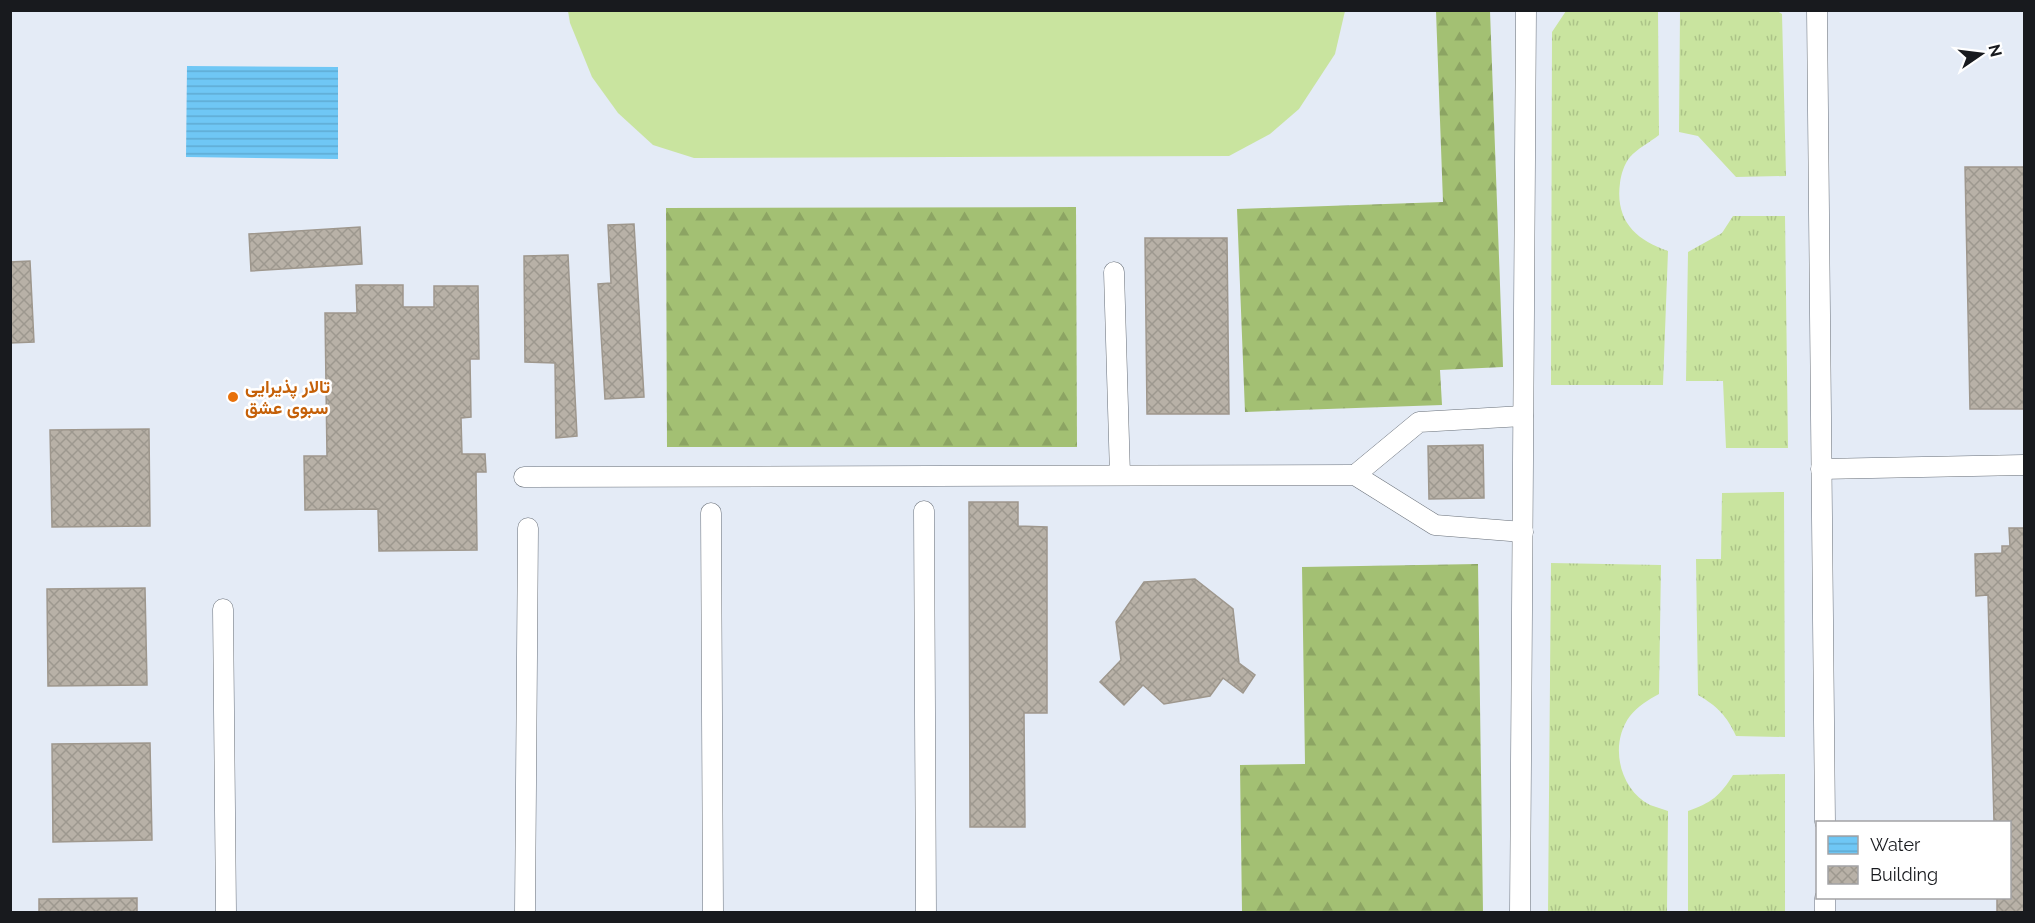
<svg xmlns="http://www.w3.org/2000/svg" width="2035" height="923" font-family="Raleway,Vazirmatn,sans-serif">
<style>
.grass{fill:url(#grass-tufts)}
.forest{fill:url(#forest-firs)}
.garden{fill:#c9e49f}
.water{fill:url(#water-rules)}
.building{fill:url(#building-cross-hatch);stroke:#9e978d;stroke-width:1.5}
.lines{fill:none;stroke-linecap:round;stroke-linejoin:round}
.lane-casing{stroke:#686f78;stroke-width:21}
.lane{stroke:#fff;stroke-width:20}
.food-dot{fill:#e8710a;stroke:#fff;stroke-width:2}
.labels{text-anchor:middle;stroke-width:5;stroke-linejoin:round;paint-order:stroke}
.food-label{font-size:18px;font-weight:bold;fill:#c56008;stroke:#fff;text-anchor:start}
</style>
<defs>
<pattern id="grass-tufts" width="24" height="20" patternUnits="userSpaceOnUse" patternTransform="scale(1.5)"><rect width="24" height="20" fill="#c9e49f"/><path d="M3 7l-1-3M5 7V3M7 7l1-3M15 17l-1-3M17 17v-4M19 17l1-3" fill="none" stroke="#acc388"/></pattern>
<pattern id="forest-firs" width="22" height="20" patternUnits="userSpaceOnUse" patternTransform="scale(1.5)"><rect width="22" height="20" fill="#a3c073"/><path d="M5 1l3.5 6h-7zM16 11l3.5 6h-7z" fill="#8ca463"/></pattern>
<pattern id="water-rules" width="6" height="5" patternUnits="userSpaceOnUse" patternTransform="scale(1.5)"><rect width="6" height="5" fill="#6fc7f5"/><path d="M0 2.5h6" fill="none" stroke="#5faad2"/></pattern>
<pattern id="building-cross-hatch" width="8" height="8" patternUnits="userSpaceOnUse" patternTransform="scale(1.5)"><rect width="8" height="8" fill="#b8b1a7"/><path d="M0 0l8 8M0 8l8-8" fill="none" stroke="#9d988f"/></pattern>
</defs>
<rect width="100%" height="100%" fill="#e4ebf6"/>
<g class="grass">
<path d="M1566 11H1658L1659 135C1650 142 1637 149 1630 157 1624 164 1621 175 1620 183 1615 220 1635 240 1668 251L1663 385H1551L1552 32Z"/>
<path d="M1777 11 1782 14 1786 176 1736 177 1698 136 1679 132 1680 11Z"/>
<path d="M1733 216H1785L1788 448H1726L1723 381H1686L1688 252 1722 233Z"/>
<path d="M1784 492 1785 737 1736 736C1727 716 1717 706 1698 695L1696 559H1721L1722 493Z"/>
<path d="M1551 563 1661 565 1659 694C1648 700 1638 706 1630 716 1609 744 1619 789 1650 805 1656 807 1662 809 1668 811L1667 912H1548Z"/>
<path d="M1785 774V912H1688V811C1711 803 1720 796 1733 775Z"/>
</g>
<g class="forest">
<path d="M1436 11H1490L1503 367 1440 370 1442 405 1245 412 1237 209 1443 202Z"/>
<path d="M1076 207 1077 447H667L666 208Z"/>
<path d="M1478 564 1483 912H1242L1240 765 1305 764 1302 567Z"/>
</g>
<path class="garden" d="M568 11V10L1345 11 1335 54 1299 109 1270 134 1229 156 694 158 653 145 618 113 592 77 570 23Z"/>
<path class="water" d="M187 66 338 67V159L186 157Z"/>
<g class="building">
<path d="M1965 167H2024V409H1970Z"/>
<path d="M634 224 644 397 605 399 598 284 611 283 608 225Z"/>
<path d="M360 227 362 264 251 271 249 234Z"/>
<path d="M1145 238H1227L1229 414H1147Z"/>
<path d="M568 255 577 436 556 438 555 363 525 362 524 256Z"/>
<path d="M30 261 34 342 10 343V262Z"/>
<path d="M356 285H403V307H434V286H478L479 359H470L471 417 461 418 462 454H485L486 472H476L477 550 379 551 378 509 305 510 304 456H327L325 313H357Z"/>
<path d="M149 429 150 526 52 527 50 430Z"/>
<path d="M1483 445 1484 498 1429 499 1428 446Z"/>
<path d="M969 502H1018V526L1047 527V713H1024L1025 827H970Z"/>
<path d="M2009 528H2024V912H1997V898H2010V822H1994L1988 595 1976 596 1975 554 2002 553V546H2010Z"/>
<path d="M1195 579 1233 609 1239 663 1255 675 1243 693 1223 678 1210 696 1164 704 1143 685 1124 705 1100 682 1121 660 1116 622 1144 582Z"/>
<path d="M145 588 147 685 48 686 47 589Z"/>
<path d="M150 743 152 840 53 842 52 744Z"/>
<path d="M137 898V912H39V899Z"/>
</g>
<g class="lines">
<g class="lane-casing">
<g id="lane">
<path d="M1817 10 1825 822"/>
<path d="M1114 272 1120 475"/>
<path d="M1821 469 2024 465"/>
<path d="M1355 475 1419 422 1523 416"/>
<path d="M524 477 1355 475 1435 525 1523 532"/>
<path d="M924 511 926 912"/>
<path d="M711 513 713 912"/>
<path d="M223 609 226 912"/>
<path d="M1825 898V912"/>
<path d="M525 912 528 528"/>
<path d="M1520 912 1526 10"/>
</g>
</g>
<use href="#lane" class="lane"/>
</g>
<circle class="food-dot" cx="233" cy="397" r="6"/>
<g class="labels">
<g class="food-label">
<text x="245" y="393">تالار پذیرایی<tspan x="245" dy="21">سبوی عشق</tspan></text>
</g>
</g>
<rect width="2035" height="923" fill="none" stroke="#181a1e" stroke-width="24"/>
<rect x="1816" y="821" width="195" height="78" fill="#ffffff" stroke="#a3a3a5" stroke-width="1.5"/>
<rect x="1828" y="836" width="30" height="18" fill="url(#water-rules)" stroke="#a3a3a5" stroke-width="1.5"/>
<text x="1870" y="851" font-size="18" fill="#181a1e">Water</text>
<rect x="1828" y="866" width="30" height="18" fill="url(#building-cross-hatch)" stroke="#a3a3a5" stroke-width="1.5"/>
<text x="1870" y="881" font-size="18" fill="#181a1e">Building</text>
<g transform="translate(1981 54) rotate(76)" stroke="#ffffff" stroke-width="4.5" paint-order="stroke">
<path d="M0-4.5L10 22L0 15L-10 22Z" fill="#181a1e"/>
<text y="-9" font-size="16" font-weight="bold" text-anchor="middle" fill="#181a1e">N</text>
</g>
</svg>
